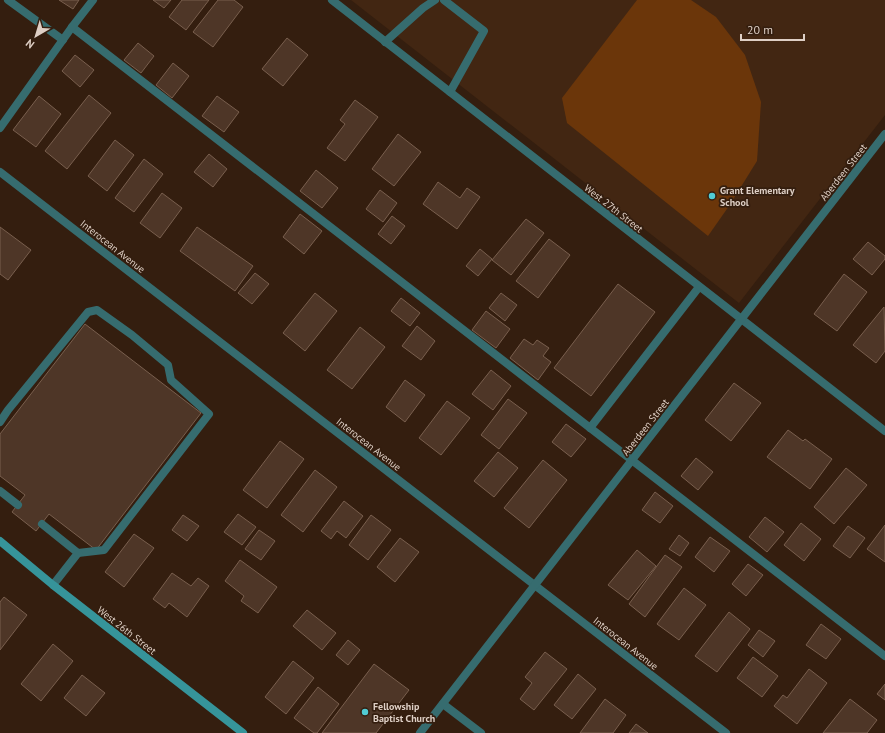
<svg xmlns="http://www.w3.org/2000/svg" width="885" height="733" font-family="'PT Sans',sans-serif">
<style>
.built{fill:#422612}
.green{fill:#6b360a}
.building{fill:#4e3627;stroke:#795f4e}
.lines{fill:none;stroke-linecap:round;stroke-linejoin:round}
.lane{stroke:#366c6f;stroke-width:8}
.street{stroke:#366c6f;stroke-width:8}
.secondary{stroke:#36949a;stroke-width:8}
.poi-dot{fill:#51ccd4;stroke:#341e0f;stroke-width:1.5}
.labels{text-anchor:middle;stroke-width:3.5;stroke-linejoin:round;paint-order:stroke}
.street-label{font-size:10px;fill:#decfc5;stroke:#341e0f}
.poi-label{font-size:10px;font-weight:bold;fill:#decfc5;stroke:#341e0f;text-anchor:start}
</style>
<rect width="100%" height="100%" fill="#341e0f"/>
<path class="built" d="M351 0H885V115L739 303Z"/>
<path class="green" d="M637 0H691L716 17 745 55 761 102 757 161 729 206 708 236 567 123 562 98Z"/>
<g class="building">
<path d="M59 0H79L73 9Z"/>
<path d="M153 0H171L164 8Z"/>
<path d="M182 0H209L186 30 169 17Z"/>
<path d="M218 0H234L243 7 213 47 193 32Z"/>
<path d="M287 38 308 55 283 86 262 69Z"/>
<path d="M138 43 154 56 141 73 124 60Z"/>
<path d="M75 55 94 70 80 87 62 71Z"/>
<path d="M173 63 189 76 172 98 156 85Z"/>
<path d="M89 95 111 113 67 169 45 151Z"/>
<path d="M39 96 61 114 36 147 13 130Z"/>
<path d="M217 96 239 112 224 132 202 116Z"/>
<path d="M355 100 378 117 345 161 327 148 345 124 340 120Z"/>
<path d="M398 134 421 152 394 186 372 169Z"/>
<path d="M115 140 134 155 107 191 88 176Z"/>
<path d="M209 154 227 169 213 187 194 172Z"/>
<path d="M144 159 163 174 134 212 115 198Z"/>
<path d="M316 170 338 188 322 208 300 191Z"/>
<path d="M438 182 460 198 467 188 480 197 457 229 423 204Z"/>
<path d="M380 190 397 203 383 222 366 209Z"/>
<path d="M162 193 182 208 160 238 140 223Z"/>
<path d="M300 214 322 231 304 254 283 237Z"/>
<path d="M392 216 405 226 391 244 378 234Z"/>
<path d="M526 219 544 233 511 275 492 260Z"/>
<path d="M0 227 31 250 8 280 0 274Z"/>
<path d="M197 227 253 266 235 291 180 251Z"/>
<path d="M549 239 570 255 538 298 516 281Z"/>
<path d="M868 242 885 256V259L872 275 853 259Z"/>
<path d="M480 249 492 259 478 276 466 266Z"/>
<path d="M255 273 269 284 252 304 238 293Z"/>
<path d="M844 274 867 292 837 331 814 314Z"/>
<path d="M618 284 655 312 591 396 554 368Z"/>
<path d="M315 293 337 311 305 351 283 333Z"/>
<path d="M501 293 517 305 505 321 489 308Z"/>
<path d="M401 298 420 313 410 326 391 311Z"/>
<path d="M884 307 885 351 876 363 853 345Z"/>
<path d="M486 311 510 329 496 348 472 330Z"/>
<path d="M85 324 201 413 96 550 49 514 36 531 12 512 25 495 0 476V434Z"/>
<path d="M417 326 435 341 421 360 402 346Z"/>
<path d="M360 327 385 347 352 389 327 370Z"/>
<path d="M524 339 533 345 537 340 549 348 543 356 551 362 538 380 510 358Z"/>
<path d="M491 370 511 386 493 410 472 394Z"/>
<path d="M405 380 425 395 405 422 386 407Z"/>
<path d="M734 383 761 403 731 441 705 420Z"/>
<path d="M508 399 527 413 499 449 481 435Z"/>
<path d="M447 401 470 418 441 455 419 438Z"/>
<path d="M566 424 586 439 571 457 552 442Z"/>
<path d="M788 430 803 441 805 439 832 459 810 489 767 457Z"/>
<path d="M280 441 304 459 267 508 243 490Z"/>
<path d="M498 452 518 468 494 497 474 481Z"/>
<path d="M696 458 713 472 698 490 681 476Z"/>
<path d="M543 460 567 480 529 528 504 508Z"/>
<path d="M846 468 867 485 834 524 814 507Z"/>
<path d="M315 470 337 487 303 532 281 515Z"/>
<path d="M655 492 673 506 660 523 642 510Z"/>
<path d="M344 501 363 516 346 538 337 531 331 539 321 531Z"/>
<path d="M238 514 256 527 242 545 224 532Z"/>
<path d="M183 515 199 526 187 541 172 530Z"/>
<path d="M371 515 391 530 368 560 349 545Z"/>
<path d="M765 517 784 532 767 552 749 537Z"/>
<path d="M801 523 821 539 804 561 784 545Z"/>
<path d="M885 525V562L867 549Z"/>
<path d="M848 526 865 538 850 558 833 546Z"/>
<path d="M259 530 275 541 261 560 245 549Z"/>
<path d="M134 534 154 548 124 587 105 572Z"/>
<path d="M679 535 689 543 680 556 669 549Z"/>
<path d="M710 537 730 551 714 572 695 557Z"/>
<path d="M400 538 419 552 395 582 377 567Z"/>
<path d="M637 550 656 566 628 600 608 585Z"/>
<path d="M665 555 682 567 645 617 629 604Z"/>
<path d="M240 560 277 587 258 613 241 601 244 596 225 581Z"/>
<path d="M748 564 763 575 746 596 732 584Z"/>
<path d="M172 573 191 586 198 578 209 586 187 617 169 603 165 608 153 599Z"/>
<path d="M684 588 706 605 679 640 657 624Z"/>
<path d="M4 597 27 615 0 650V602Z"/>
<path d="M307 610 336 633 322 650 293 626Z"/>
<path d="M729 612 750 629 717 672 695 656Z"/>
<path d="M821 624 841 639 826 659 806 645Z"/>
<path d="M759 630 775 641 763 657 748 645Z"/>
<path d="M348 640 360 650 348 665 336 655Z"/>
<path d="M53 644 73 661 41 701 21 684Z"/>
<path d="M545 652 567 669 534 710 520 699 532 683 525 677Z"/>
<path d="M753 657 778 676 762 697 737 678Z"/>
<path d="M293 661 314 678 286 714 265 697Z"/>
<path d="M374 664 409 690 376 733H322Z"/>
<path d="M809 669 827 683 797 724 774 706 783 695 787 698Z"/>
<path d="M578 674 596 689 572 719 554 705Z"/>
<path d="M82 675 105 693 86 716 64 698Z"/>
<path d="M885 684V700L877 694Z"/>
<path d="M318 687 339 704 317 733H314L294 718Z"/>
<path d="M605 699 626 715 613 733H580Z"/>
<path d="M850 699 877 720 867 733H823Z"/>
<path d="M636 724 648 733H629Z"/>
</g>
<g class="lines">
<g class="lane">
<path d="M8 0 63 40"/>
<path d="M444 0 484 31 450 92"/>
<path d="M72 27 885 656"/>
<path d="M385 42 423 8 435 0"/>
<path d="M0 128 72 27 93 0"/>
<path d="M0 422 8 410 88 312 97 310 132 335 168 365 171 380 209 414 104 550 78 553"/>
<path d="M590 428 699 287"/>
<path d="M0 491 18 505"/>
<path d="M42 524 78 553 53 585"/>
<path d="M443 704 481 733"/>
</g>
<g class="street">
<path d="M332 0 885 431"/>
<path d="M0 172 726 733"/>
<path d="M420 733 885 134"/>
</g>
<path class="secondary" d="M0 541 18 556 53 585 243 733"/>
</g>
<g class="poi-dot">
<circle cx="712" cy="196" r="4"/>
<circle cx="365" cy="712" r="4"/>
</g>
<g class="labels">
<g class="street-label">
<text transform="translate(843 172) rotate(-52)" y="4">Aberdeen Street</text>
<text transform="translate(614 208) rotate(38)" y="4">West 27th Street</text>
<text transform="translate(113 246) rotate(38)" y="4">Interocean Avenue</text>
<text transform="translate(645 427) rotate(-52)" y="4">Aberdeen Street</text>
<text transform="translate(369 444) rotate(38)" y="4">Interocean Avenue</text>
<text transform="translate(127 630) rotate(38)" y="4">West 26th Street</text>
<text transform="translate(626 643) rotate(38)" y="4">Interocean Avenue</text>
</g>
<g class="poi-label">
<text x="720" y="194">Grant Elementary<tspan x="720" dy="12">School</tspan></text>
<text x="373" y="710">Fellowship<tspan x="373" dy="12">Baptist Church</tspan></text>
</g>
</g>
<g transform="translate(36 36) rotate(218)" stroke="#341e0f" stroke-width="3" paint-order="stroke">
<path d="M0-3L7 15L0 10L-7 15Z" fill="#decfc5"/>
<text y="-6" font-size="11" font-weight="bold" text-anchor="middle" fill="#decfc5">N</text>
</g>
<path d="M741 34v6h63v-6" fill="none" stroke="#decfc5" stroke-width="2"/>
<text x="747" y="34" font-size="12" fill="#decfc5" stroke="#341e0f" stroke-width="3" paint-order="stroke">20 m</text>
</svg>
